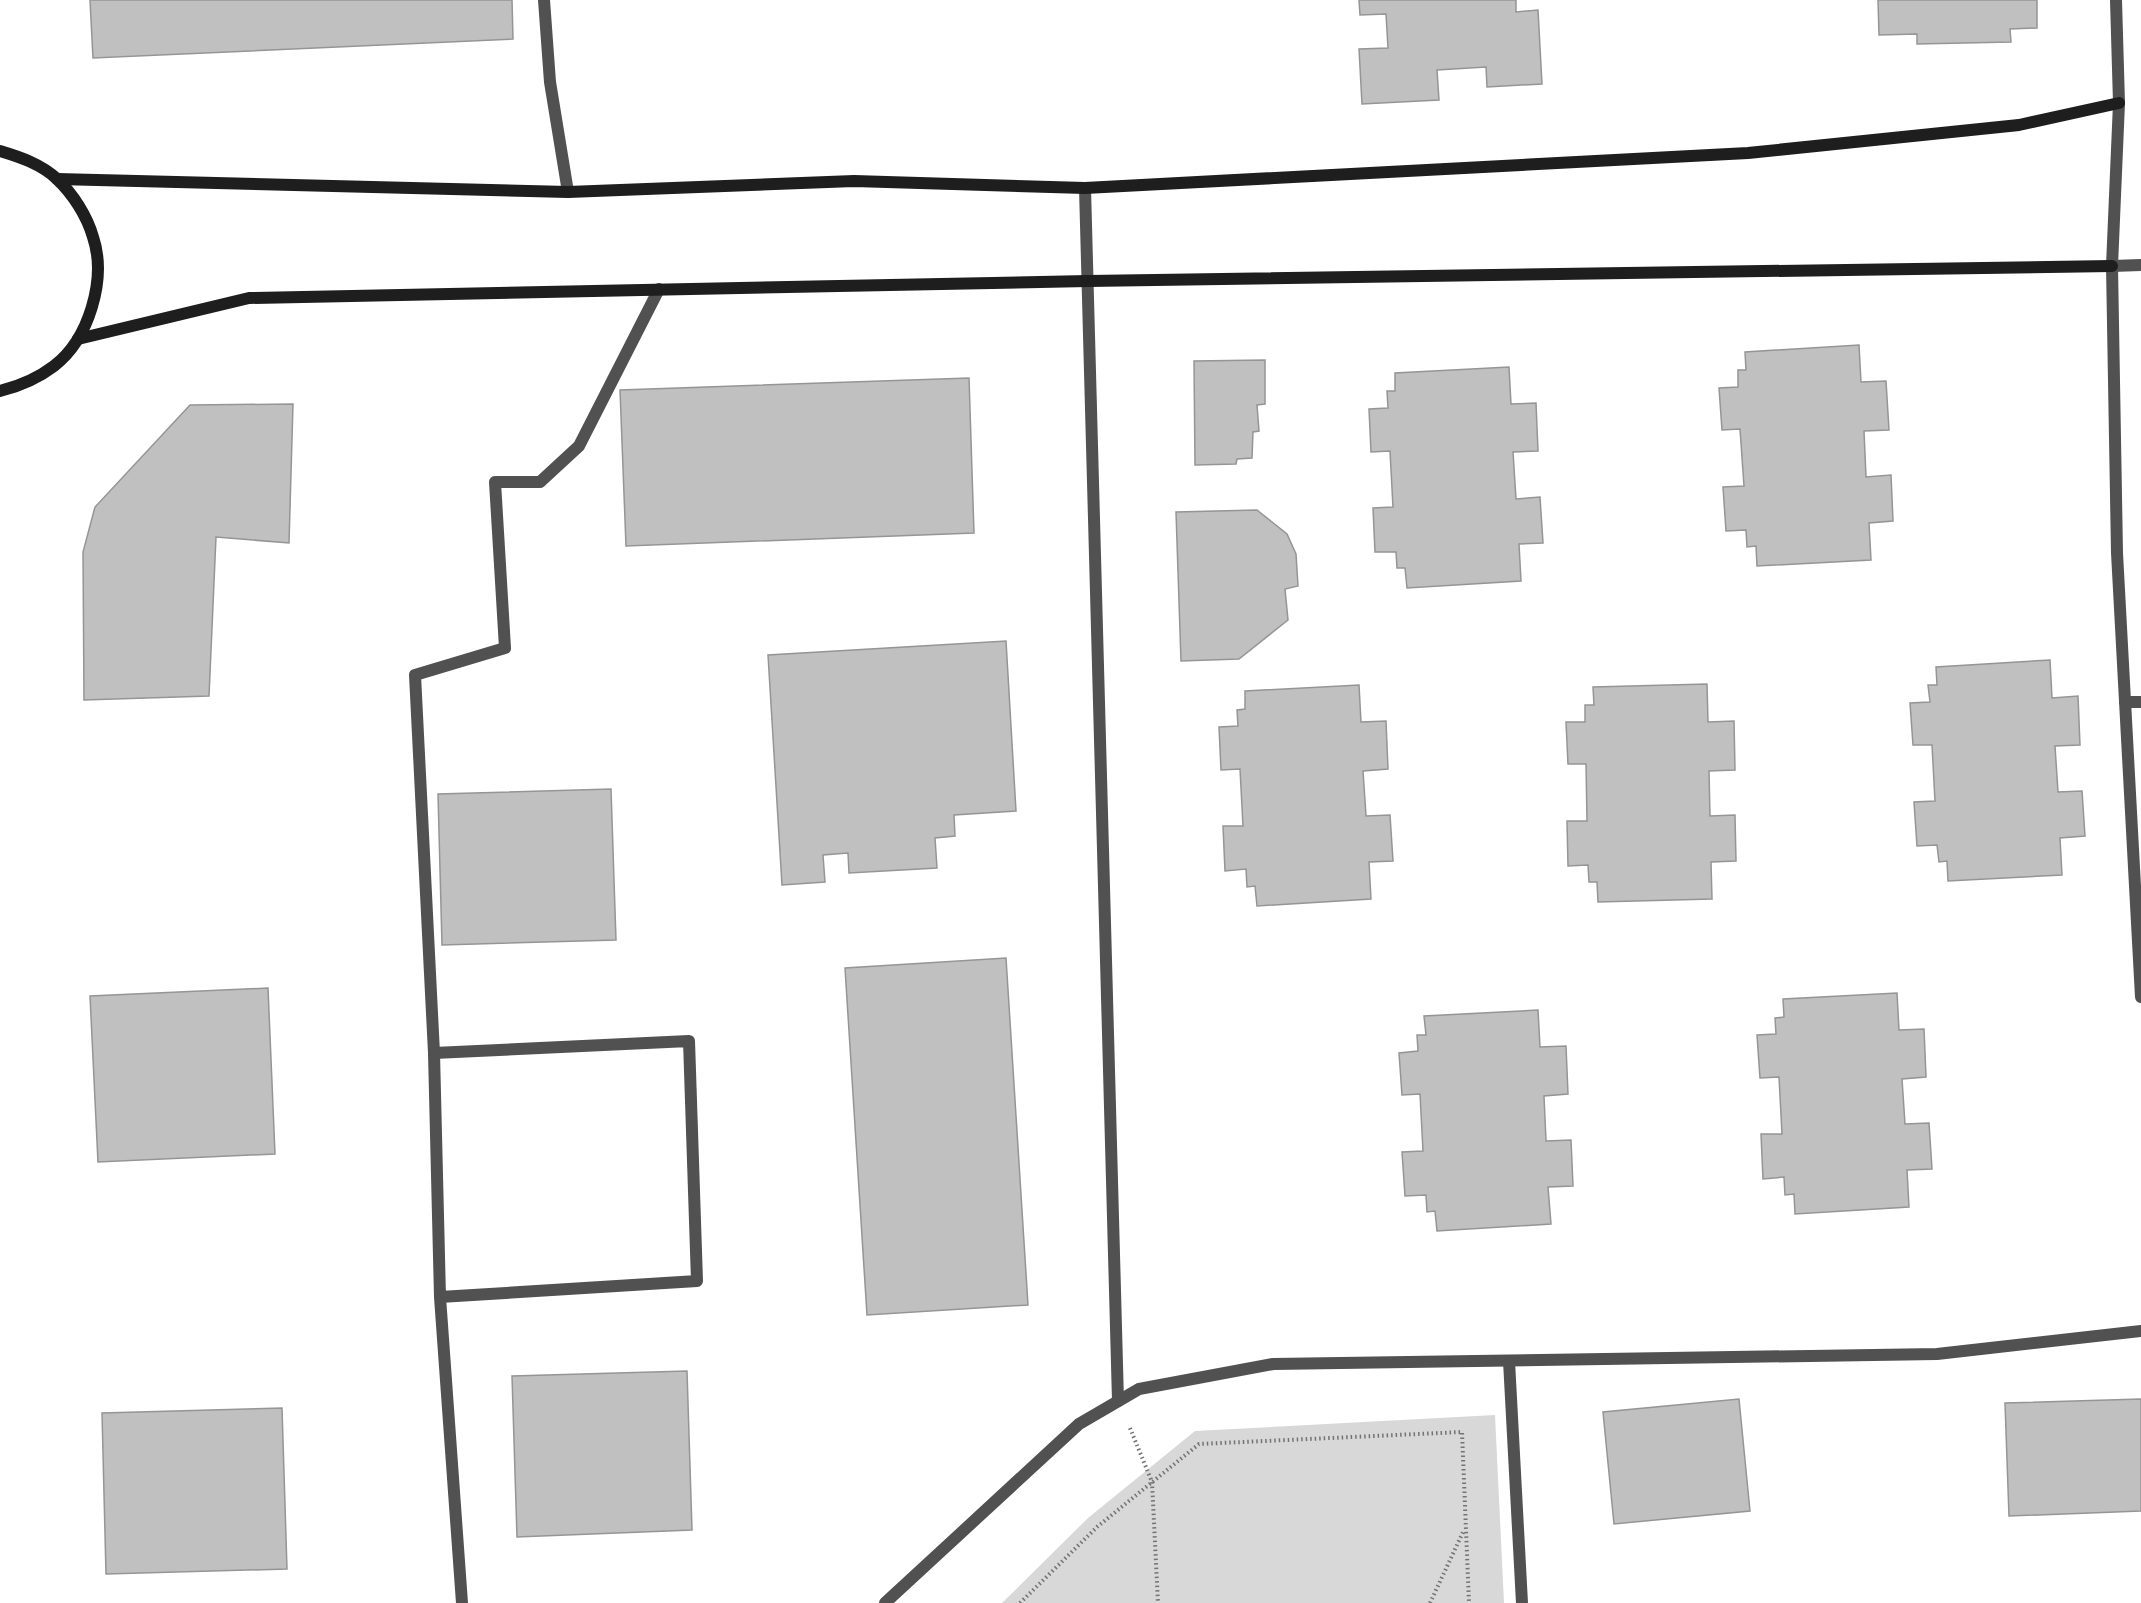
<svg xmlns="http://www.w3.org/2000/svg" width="2141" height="1603" font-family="Helvetica,sans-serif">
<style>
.green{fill:#d8d8d8}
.building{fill:#c0c0c0;stroke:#959595;stroke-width:1.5}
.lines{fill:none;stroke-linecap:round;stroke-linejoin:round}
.path{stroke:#737373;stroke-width:4;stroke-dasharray:1.5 3;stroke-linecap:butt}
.street{stroke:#515151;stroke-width:12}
.secondary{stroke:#1e1e1e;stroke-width:12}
</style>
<rect width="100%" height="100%" fill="#fff"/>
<path class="green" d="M1495 1415 1504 1603H1002L1088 1518 1195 1431Z"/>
<g class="building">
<path d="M90 0H512L513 39 93 58Z"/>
<path d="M1359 0H1516V12L1538 10 1542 84 1487 87 1486 67 1437 70 1439 100 1362 104 1359 49 1388 48 1386 14 1360 15Z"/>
<path d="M1878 0H2037V28L2010 29 2011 42 1917 44V34L1879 35Z"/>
<path d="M1859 345 1861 382 1886 381 1889 430 1864 431 1866 477 1891 475 1893 521 1869 523 1871 560 1757 566 1756 546 1747 547 1746 530 1726 531 1723 487 1744 486 1740 429 1722 430 1719 388 1738 387V370H1746L1745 352Z"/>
<path d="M1265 360V404L1257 405 1259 431 1253 432 1252 458 1237 459 1236 464 1195 465 1194 361Z"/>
<path d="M1509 367 1511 404 1536 403 1538 451 1513 452 1516 499 1540 497 1543 543 1519 544 1521 581 1407 588 1405 568H1397L1396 552H1375L1373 508 1393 507 1390 451 1371 452 1369 409 1388 408 1387 391H1395V373Z"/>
<path d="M969 378 974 533 626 546 620 390Z"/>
<path d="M293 404 289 543 216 537 209 696 84 700 83 552 95 507 190 405Z"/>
<path d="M1257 510 1287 534 1296 554 1298 586 1285 589 1288 620 1239 659 1181 661 1176 512Z"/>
<path d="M1006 641 1016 811 954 815 955 836 935 838 937 868 849 873 848 853 823 855 825 882 782 885 768 655Z"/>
<path d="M2050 660 2052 698 2078 696 2080 745 2055 746 2058 792 2082 791 2085 836 2060 838 2062 875 1948 881 1947 861 1939 862 1937 845 1917 846 1914 802 1935 801 1932 745H1913L1910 703 1930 702 1928 685H1937L1936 667Z"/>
<path d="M1707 684 1708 722 1734 721 1735 770 1709 771 1710 816 1735 815 1736 861 1711 862 1712 899 1598 902 1597 882H1589L1588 865 1568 866 1567 821H1587L1586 764H1568L1566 722H1585V705H1594L1593 687Z"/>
<path d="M1359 685 1361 722 1386 721 1388 769 1363 771 1366 816 1390 815 1393 861 1369 862 1371 899 1257 906 1255 886 1247 887 1246 869 1225 871 1223 826H1243L1240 769 1221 770 1219 727 1238 726 1237 710 1245 709V691Z"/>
<path d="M611 789 616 940 442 945 438 794Z"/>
<path d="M1006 958 1028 1305 867 1315 845 968Z"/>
<path d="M268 988 275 1154 98 1162 90 996Z"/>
<path d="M1897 993 1899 1030 1924 1029 1926 1077 1902 1079 1905 1124 1929 1123 1932 1169 1907 1170 1909 1207 1795 1214 1794 1194 1785 1195 1784 1177 1763 1179 1761 1134H1782L1779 1077 1760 1078 1757 1035 1776 1034 1775 1018 1784 1017 1783 999Z"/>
<path d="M1538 1010 1540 1047 1566 1046 1568 1094 1544 1096 1546 1141 1571 1140 1573 1186 1548 1187 1551 1224 1437 1231 1435 1211 1427 1212 1426 1195 1405 1196 1402 1152 1423 1151 1420 1094 1402 1095 1399 1053 1418 1051 1417 1035H1426L1424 1016Z"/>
<path d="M687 1371 692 1530 517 1537 512 1376Z"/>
<path d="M1739 1399 1750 1511 1614 1524 1603 1412Z"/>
<path d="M2141 1399V1511L2009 1516 2005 1403Z"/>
<path d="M282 1408 287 1569 106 1574 102 1413Z"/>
</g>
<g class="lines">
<g class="path">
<path d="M1130 1428 1152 1482 1158 1603"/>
<path d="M1020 1603 1097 1527 1199 1444 1462 1432 1469 1603"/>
<path d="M1430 1603 1464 1530"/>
</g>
<g class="street">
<path d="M544 0 550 82 568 192"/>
<path d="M2116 0 2119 103 2112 266 2117 553 2141 997"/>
<path d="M1085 188 1118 1401"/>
<path d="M2112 266 2141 265"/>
<path d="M2125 702H2141"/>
<path d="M434 1053 415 675 505 648 495 482H540L579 446 659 289"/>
<path d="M440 1297 697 1281 689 1041 434 1053 440 1297 462 1603"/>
<path d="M1509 1361 1522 1603"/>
<path d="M885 1603 1079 1424 1139 1389 1273 1364 1937 1354 2141 1331"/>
</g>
<g class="secondary">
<path d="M0 151C20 157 41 164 57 179 73 194 87 216 93 237 107 279 89 339 54 366 37 379 20 386 0 391"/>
<path d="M57 179 568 192 854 181 1085 188 1748 153 2019 125 2119 103"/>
<path d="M78 339 249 298 1088 281 2112 266"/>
</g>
</g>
</svg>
